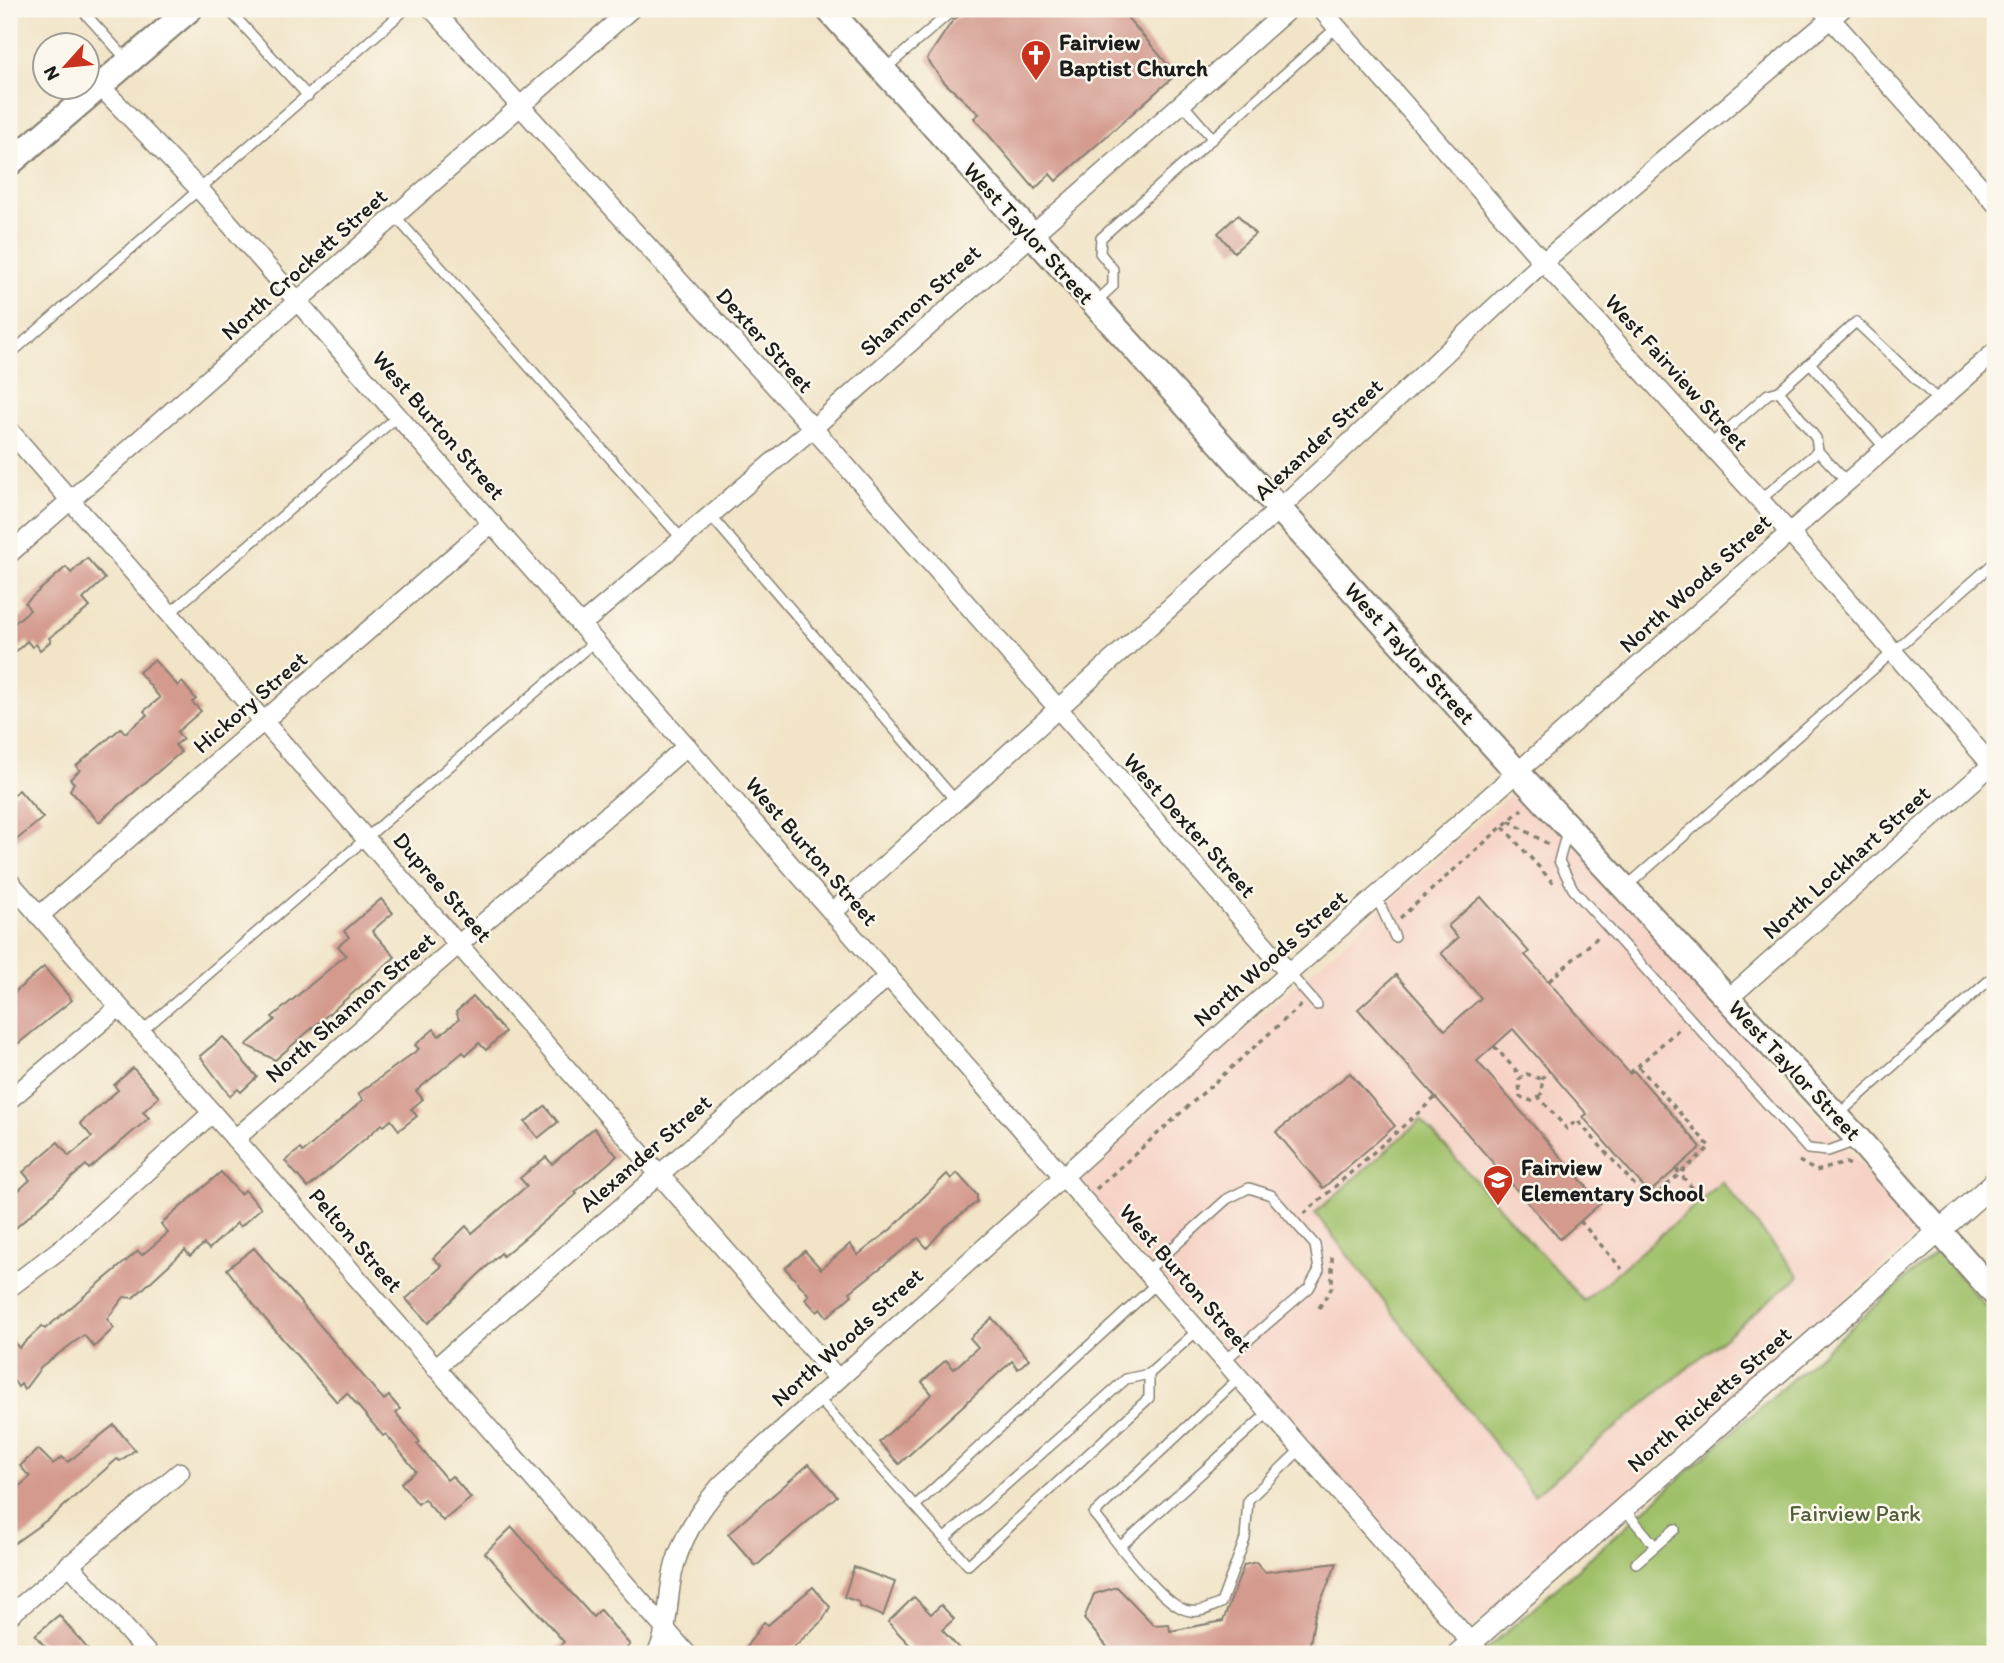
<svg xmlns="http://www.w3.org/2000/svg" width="2004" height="1663" font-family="Itim,sans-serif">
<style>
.built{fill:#f6d2c5}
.green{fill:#9fc068;stroke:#5e6e42;stroke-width:2}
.building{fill:#d49a8e}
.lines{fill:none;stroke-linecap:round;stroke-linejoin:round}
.service-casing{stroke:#868072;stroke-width:12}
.minor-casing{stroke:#868072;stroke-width:21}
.tertiary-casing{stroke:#868072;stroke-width:24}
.secondary-casing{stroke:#868072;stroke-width:28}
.path{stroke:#868072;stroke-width:3.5;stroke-dasharray:5 5;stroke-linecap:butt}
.service{stroke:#fff;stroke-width:9}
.minor{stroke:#fff;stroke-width:18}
.tertiary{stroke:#fff;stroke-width:21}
.secondary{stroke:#fff;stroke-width:24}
.labels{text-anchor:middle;stroke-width:5;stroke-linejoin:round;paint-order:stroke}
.poi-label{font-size:23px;font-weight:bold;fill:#1c1c1c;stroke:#fbf7ec;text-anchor:start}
.street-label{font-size:23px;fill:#1c1c1c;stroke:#fbf7ec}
.park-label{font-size:23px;fill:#505e3a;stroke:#fbf7ec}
</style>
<rect width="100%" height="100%" fill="#fbf7ec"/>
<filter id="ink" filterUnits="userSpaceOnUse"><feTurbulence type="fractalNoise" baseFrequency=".0143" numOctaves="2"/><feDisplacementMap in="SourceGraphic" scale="14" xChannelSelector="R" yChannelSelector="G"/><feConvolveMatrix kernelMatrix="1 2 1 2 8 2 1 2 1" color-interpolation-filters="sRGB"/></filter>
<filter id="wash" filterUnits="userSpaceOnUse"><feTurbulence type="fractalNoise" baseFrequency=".00686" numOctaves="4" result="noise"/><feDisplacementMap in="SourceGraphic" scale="28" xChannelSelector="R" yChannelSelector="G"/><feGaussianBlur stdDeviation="1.57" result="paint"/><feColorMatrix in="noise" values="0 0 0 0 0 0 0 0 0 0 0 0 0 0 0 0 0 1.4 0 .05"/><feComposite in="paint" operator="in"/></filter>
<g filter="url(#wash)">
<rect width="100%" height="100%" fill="#f1e4c7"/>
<path class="built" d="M1510 795 1577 845 1921 1233 1472 1628 1075 1181Z"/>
<g class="green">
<path d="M1421 1120 1584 1301 1722 1182 1799 1276 1534 1495 1315 1213Z"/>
<path d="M1937 1251 1995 1317V1654H1481Z"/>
</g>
<g id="blocks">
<g class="building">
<path d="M971 9H1120L1170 67 1166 70 1172 78 1056 181 1050 174 1035 189 974 118 979 114 944 82 927 59 953 20Z"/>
<path d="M1238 215 1255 234 1234 252 1218 233Z"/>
<path d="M87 558 105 579 83 599 90 607 49 638 51 641 40 650 36 644 32 647 27 641 9 658V627L30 610 25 603 66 567 71 573Z"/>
<path d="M154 660 178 686 182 682 196 699 192 702 201 711 177 732 183 739 175 745 181 752 99 822 70 790 74 783 70 779 80 770 76 766 121 728 125 733 147 715 144 711 160 698 139 672Z"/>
<path d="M19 790 43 818 9 846V799Z"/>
<path d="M1481 897 1529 952 1525 955 1630 1074 1634 1071 1701 1147 1649 1193 1583 1117 1587 1114 1513 1029 1477 1061 1601 1203 1560 1239 1358 1009 1396 975 1445 1030 1481 998 1441 953 1458 938 1448 926Z"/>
<path d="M381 899 393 913 372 931 395 957 275 1060 246 1045 275 1020 272 1017 346 955 338 946 349 937 344 931Z"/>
<path d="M44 967 72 1000 9 1051V997Z"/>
<path d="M473 997 505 1032 486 1050 479 1043 466 1055 463 1052 416 1091 423 1099 411 1109 417 1116 399 1130 391 1120 384 1126 382 1124 308 1188 285 1161 300 1149 303 1152 363 1100 358 1094 419 1049 415 1045 434 1029 439 1036 459 1019 456 1012Z"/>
<path d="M223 1037 257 1077 241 1092 238 1089 230 1096 200 1056Z"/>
<path d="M133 1068 159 1097 143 1112 149 1118 89 1169 86 1165 9 1234V1199L30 1180 23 1172 58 1142 69 1156 92 1137 80 1123 118 1090 114 1085Z"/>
<path d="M1350 1073 1395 1126 1323 1188 1276 1132Z"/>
<path d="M545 1106 558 1122 538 1138 525 1122Z"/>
<path d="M594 1128 617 1156 575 1192 577 1194 503 1256 501 1253 428 1323 406 1299 442 1266 433 1258 466 1226 472 1233 527 1186 520 1178 546 1157 552 1164Z"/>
<path d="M221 1172 240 1194 245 1190 261 1208 240 1227 237 1223 209 1249 204 1244 190 1256 185 1250 133 1298 124 1297 107 1319 114 1328 94 1347 84 1335 42 1366 24 1390 21 1384 18 1387 9 1374V1336L19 1348 42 1326 45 1329 138 1251 142 1255 168 1233 161 1224Z"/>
<path d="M957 1173 977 1195V1202L945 1227 927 1248 918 1238 850 1292 852 1295 827 1317 821 1309 817 1312 805 1299 809 1295 785 1268 805 1251 821 1269 850 1244 858 1255 890 1230 947 1174 951 1179Z"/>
<path d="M254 1248 376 1391 384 1400 389 1396 400 1409 396 1413 420 1442 417 1444 447 1480 452 1476 471 1498 443 1521 424 1499 418 1504 401 1483 416 1471 386 1434 383 1436 347 1393 337 1402 261 1314 227 1269Z"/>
<path d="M992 1318 1029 1359 1018 1369 1012 1361 899 1464 879 1442 932 1394 922 1382 946 1360 954 1369 978 1347 970 1338Z"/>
<path d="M114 1425 135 1450 120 1461 117 1459 54 1515 9 1547V1495L30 1477 20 1466 38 1449 53 1464 62 1457 68 1462Z"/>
<path d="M809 1464 837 1496 756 1566 728 1534Z"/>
<path d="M512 1527 593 1617 600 1610 630 1645 620 1654H550L564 1642 485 1553Z"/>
<path d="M1256 1562 1265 1572 1337 1563 1315 1614 1310 1644 1263 1654H1113L1084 1619 1094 1594 1117 1587 1154 1625 1169 1624 1170 1631 1223 1621 1244 1565Z"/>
<path d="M854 1567 895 1582 883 1616 860 1607 859 1602 844 1597Z"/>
<path d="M813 1587 830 1607 823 1620 786 1654H741L764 1622 768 1625Z"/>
<path d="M914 1597 931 1614 941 1605 954 1619 942 1630 964 1654H918L888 1622Z"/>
<path d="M59 1615 92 1654H51L35 1635Z"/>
</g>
</g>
</g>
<g filter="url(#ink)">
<use href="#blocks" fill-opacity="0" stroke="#868072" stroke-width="2"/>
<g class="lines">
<g class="service-casing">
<g id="service">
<path d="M81 9 127 60"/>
<path d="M228 9 308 96"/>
<path d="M885 69 953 10"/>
<path d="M1181 102 1213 139"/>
<path d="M395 216 682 539"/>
<path d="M1095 303 1113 286V269L1100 253 1101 238 1337 27"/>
<path d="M9 355 406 9"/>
<path d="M1810 363 1856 322 1939 401"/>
<path d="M1779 391 1816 438 1818 451"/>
<path d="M1710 445 1768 394 1779 391 1810 363 1885 448"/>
<path d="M1760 500 1818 451 1847 482"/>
<path d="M710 515 955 800"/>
<path d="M170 613 398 416"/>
<path d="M1567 831 1559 861 1573 889 1808 1149 1828 1151 1856 1141"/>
<path d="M1626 887 1995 562"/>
<path d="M1376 896 1395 937"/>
<path d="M1289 973 1317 1005"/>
<path d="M141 1032 595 641"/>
<path d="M1838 1115 1995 975"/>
<path d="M1147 1271 1227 1199 1249 1188 1271 1195 1315 1245 1319 1270 1309 1288 1225 1360"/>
<path d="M1240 1377 1094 1514C1112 1535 1164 1609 1190 1611 1201 1613 1211 1607 1221 1603L1245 1539 1248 1500 1302 1448"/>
<path d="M817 1397 968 1565 1149 1398V1374L1198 1330"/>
<path d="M915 1506 1157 1283"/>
<path d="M1624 1509 1655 1546"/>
<path d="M944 1539 1126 1379 1149 1374"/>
<path d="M1121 1546 1270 1411"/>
<path d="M1636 1563 1675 1529"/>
</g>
</g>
<g class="minor-casing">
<g id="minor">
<path d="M432 9 813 428 1289 973"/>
<path d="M1321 9 1543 262 1789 532 1995 769"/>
<path d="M1822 9 1995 203"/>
<path d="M100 86 201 191 1481 1654"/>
<path d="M9 430 838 1379"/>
<path d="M9 554 631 9"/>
<path d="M581 625 813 428 1289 9"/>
<path d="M9 881 687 1654"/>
<path d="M833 912 1279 509 1543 262 1842 9"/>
<path d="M39 916 492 523"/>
<path d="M1729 998 1995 762"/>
<path d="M9 1100 119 1007"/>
<path d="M235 1139 687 746"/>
<path d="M9 1288 67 1244 212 1113"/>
<path d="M435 1368 889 976"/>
<path d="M69 1564 148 1654"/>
<path d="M9 1616 180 1472"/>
<path d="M657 1654C671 1623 666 1596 675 1564 684 1534 701 1508 721 1485L1289 973 1995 352"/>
</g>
</g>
<g class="tertiary-casing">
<path id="tertiary" d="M1458 1654 1995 1182"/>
</g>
<g class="secondary-casing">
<g id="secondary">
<path d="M828 9 1518 773 1859 1140 1995 1294"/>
<path d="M9 164 190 9"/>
</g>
</g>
<g class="path">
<path d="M1509 821 1550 845"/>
<path d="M1503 827 1555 885"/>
<path d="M1400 918 1522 809"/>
<path d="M1549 981 1599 936"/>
<path d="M1494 1046 1522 1077"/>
<path d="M1630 1073 1680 1028"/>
<path d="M1541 1079 1549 1071"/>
<path d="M1539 1097 1543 1091 1541 1079 1527 1074 1519 1080 1520 1097 1532 1101 1539 1097 1567 1129 1577 1120 1649 1201 1710 1147 1638 1066"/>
<path d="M1799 1161 1816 1171 1846 1163 1853 1166"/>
<path d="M1676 1169 1702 1199"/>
<path d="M1096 1189 1301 1005"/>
<path d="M1304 1214 1436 1097"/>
<path d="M1580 1221 1622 1269"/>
<path d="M1319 1308 1332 1287V1256"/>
</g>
<use href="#service" class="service"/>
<use href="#minor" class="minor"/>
<use href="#tertiary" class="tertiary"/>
<use href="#secondary" class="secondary"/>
</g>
</g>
<defs>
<g id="church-pin" transform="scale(1.575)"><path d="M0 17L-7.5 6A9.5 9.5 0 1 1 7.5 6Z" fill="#c8321e" stroke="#fbf7ec"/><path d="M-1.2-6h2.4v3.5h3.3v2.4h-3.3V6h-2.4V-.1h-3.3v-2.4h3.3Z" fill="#fff"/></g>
<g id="school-pin" transform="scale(1.575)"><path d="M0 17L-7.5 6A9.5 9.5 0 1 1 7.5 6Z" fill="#c8321e" stroke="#fbf7ec"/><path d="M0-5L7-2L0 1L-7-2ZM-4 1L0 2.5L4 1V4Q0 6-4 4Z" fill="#fff"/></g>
</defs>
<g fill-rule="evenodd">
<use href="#church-pin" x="1036" y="55"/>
<use href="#school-pin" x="1498" y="1180"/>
</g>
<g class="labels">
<g class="poi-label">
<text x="1059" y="50">Fairview<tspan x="1059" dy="26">Baptist Church</tspan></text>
<text x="1521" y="1175">Fairview<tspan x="1521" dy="26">Elementary School</tspan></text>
</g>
<g class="street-label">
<text transform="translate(1029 233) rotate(48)" y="8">West Taylor Street</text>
<text transform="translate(304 264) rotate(-42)" y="8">North Crockett Street</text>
<text transform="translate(920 300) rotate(-42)" y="8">Shannon Street</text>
<text transform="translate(765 340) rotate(48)" y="8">Dexter Street</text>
<text transform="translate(1677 372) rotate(48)" y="8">West Fairview Street</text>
<text transform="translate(439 425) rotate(49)" y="8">West Burton Street</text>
<text transform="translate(1318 439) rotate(-43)" y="8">Alexander Street</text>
<text transform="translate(1695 583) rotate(-42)" y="8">North Woods Street</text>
<text transform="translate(1410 653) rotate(48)" y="8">West Taylor Street</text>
<text transform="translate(250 702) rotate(-41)" y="8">Hickory Street</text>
<text transform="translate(1190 825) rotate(48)" y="8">West Dexter Street</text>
<text transform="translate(812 851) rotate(49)" y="8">West Burton Street</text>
<text transform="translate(1846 862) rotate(-42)" y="8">North Lockhart Street</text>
<text transform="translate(443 887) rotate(49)" y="8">Dupree Street</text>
<text transform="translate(1270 958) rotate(-41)" y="8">North Woods Street</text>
<text transform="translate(350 1007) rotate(-41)" y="8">North Shannon Street</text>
<text transform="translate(1795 1070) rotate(47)" y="8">West Taylor Street</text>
<text transform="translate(645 1153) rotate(-41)" y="8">Alexander Street</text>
<text transform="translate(356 1240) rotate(49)" y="8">Pelton Street</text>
<text transform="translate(1186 1278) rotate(49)" y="8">West Burton Street</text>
<text transform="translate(847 1337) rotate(-42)" y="8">North Woods Street</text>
<text transform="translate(1709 1399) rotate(-41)" y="8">North Ricketts Street</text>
</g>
<g class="park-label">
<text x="1855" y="1521">Fairview Park</text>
</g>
</g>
<rect width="2004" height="1663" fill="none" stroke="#fbf7ec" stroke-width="35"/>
<g transform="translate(66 66) rotate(243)"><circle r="33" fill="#fbf7ec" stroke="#a29f99" stroke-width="2"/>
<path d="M0-5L12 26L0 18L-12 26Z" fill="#c8321e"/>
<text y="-10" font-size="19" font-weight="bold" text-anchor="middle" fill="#1c1c1c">N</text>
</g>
</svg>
